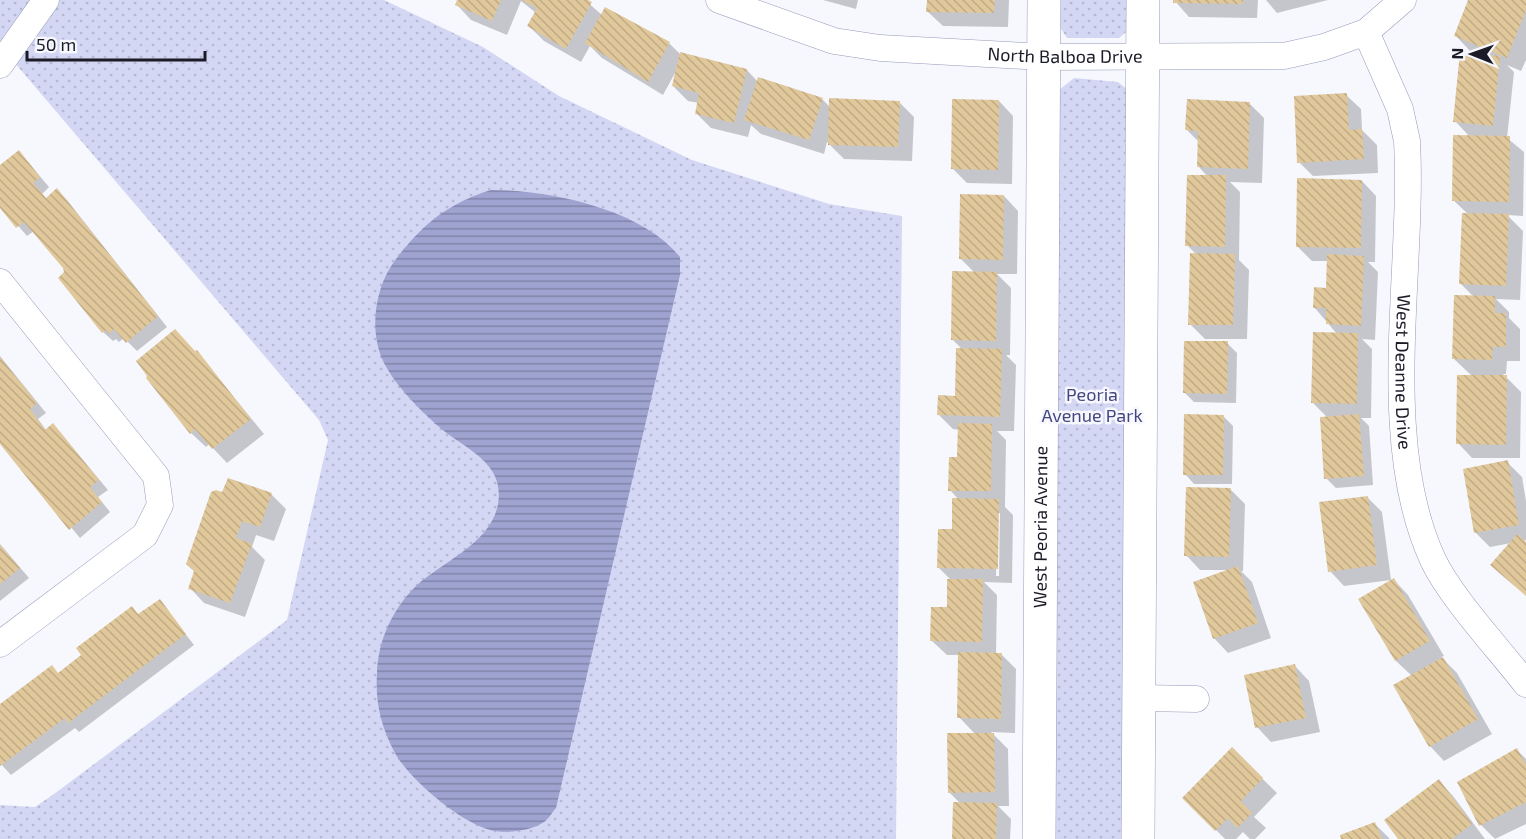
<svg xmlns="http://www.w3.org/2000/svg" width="1526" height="839" font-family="'Exo 2',sans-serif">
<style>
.grass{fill:url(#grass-dots)}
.water{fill:url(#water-rules)}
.shadow{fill:#0003;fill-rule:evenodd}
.building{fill:url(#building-back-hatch)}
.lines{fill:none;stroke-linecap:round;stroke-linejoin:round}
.street-casing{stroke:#979ab9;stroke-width:27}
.secondary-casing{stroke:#979ab9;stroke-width:34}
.street{stroke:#fff;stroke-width:26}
.secondary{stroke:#fff;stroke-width:33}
.labels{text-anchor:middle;stroke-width:5;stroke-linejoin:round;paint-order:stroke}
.street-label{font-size:18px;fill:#1a1b27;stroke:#f7f8fe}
.park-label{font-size:18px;fill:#454680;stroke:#f7f8fe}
</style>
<defs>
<pattern id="grass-dots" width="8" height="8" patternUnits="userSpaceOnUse" patternTransform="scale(1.5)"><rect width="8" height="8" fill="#d4d7f4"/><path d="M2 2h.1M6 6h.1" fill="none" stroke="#b5b8d1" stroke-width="1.8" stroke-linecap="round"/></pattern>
<pattern id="water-rules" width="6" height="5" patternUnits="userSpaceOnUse" patternTransform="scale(1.5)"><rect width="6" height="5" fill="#9fa3d0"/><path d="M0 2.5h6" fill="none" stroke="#8184a9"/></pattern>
<pattern id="building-back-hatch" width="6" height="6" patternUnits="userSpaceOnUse" patternTransform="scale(1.5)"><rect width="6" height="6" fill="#e0c89b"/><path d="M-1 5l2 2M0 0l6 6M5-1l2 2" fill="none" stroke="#c0ab86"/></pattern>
</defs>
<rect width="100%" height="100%" fill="#f7f8fe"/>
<g class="grass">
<path d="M0 0H384L483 47 559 96 692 160 829 204 902 216 896 839H0V805L35 807 54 794 287 620 328 440 319 420 8 55 0 65Z"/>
<path d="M1057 0H1132L1126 32 1119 38H1067L1058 24Z"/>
<path d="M1074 78 1118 82 1128 90 1126 839H1051L1059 90Z"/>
</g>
<path class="water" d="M491 190C550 190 642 209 680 257V275L556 808C552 812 549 819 544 822 532 831 505 834 490 830 460 822 410 780 395 753 381 727 375 702 377 673 378 641 392 610 415 587 441 562 491 544 498 504 505 461 465 450 438 426 419 409 396 386 384 363 368 331 375 286 396 259 424 223 447 204 491 190Z"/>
<g class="shadow">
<path d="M459 0H585L602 15 669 43 680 54 747 70 758 82 822 99 831 108 899 102 914 117 912 161 844 159 827 142 824 154 761 134 751 125 748 137 711 128 696 113 699 103 688 101 673 86 675 73 663 95 602 58 590 46 581 62 544 41 529 26 536 13 521 1 507 35 471 20 457 5Z"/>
<path d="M823 0H858L856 9Z"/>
<path d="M928 0H1009L1008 27 943 26 928 12Z"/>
<path d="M1174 0H1258L1257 18 1189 17Z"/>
<path d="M1266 0H1328L1277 13Z"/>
<path d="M1470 0H1526V60L1521 71 1507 65 1514 72 1507 138 1524 152 1523 216 1507 215 1523 231 1520 300 1496 299 1509 312V318L1520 329V361H1507L1506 374H1503L1521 392 1520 458H1472L1458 443 1472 376 1454 359 1474 297 1460 283 1468 214 1453 200 1470 137 1455 121 1480 55 1470 51 1456 36Z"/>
<path d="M1346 95 1361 109 1362 130 1377 145 1378 173 1313 176 1299 162Z"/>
<path d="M999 101 1013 116 1012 184 967 183 952 168Z"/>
<path d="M1249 103 1264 118 1262 183 1230 182 1240 192 1239 260 1249 270 1247 339H1205L1190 324 1196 254 1187 245 1208 177 1198 166 1199 142 1187 130Z"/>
<path d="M28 162 49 187 42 194 47 199 57 190 67 200 167 327 137 351 124 338 119 342 116 339 113 341 103 332 65 267 34 231 27 236 0 205V167Z"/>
<path d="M1362 181 1376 196 1375 262H1368L1378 272 1375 340 1362 339 1372 349 1371 418H1361L1369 426 1373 485 1336 488 1326 478 1328 418 1313 403 1337 334 1314 307 1327 290 1328 261H1312L1297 246Z"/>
<path d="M1004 196 1018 211 1017 274H997L1011 288 1010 355H1006L1016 365 1014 431H997L1006 440 1005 507 1013 515 1012 583 984 582 997 595 996 654H1001L1016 669 1015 733 991 732 1008 749 1009 806H998L1011 819 1010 839H954L961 804 949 792 976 735 959 717 960 655H947L932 641 948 609 951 580 938 567 953 531 959 500 950 490 959 459V430L953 429 939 415 956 397 962 349 952 339 975 273 961 259ZM997 513H1000L999 576H996Z"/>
<path d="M1227 343 1237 353 1236 403 1194 402 1184 392Z"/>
<path d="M197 352 264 434 227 463 209 444 206 447 191 433 138 361Z"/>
<path d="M0 356 46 413 38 419 46 430 53 424 108 490 98 497 110 512 80 538 0 442Z"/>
<path d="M1223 416 1233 426 1232 484H1194L1185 474Z"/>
<path d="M1507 462 1522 477 1526 501V540L1523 541 1526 544V596L1511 543 1490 547 1475 532Z"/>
<path d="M1230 489 1245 504 1243 571H1241L1252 582 1271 638 1228 653 1214 638 1228 570H1200L1186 555Z"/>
<path d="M223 494H271L286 509 274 541 256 535 252 547 265 560 245 617 204 603 190 588Z"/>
<path d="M1367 497 1382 512 1391 580 1344 586 1330 571Z"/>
<path d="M0 544 29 578 0 601Z"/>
<path d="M1394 580 1408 595 1444 656 1441 657 1457 673 1492 734 1444 761 1430 746 1396 686 1412 676 1396 661 1360 600Z"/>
<path d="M160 601 194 645 79 732 75 728 11 775 0 763V706L58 674 83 656 132 608 139 615Z"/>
<path d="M1295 666 1309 681 1320 732 1271 742 1257 727Z"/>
<path d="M1232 749 1277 793 1254 817 1266 828 1255 839H1250L1243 832 1236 839H1225L1184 798Z"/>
<path d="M1517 750 1526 759V824L1495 839 1481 825Z"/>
<path d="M1439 781 1453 796 1485 839H1400Z"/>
<path d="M1375 824 1390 839H1343Z"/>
</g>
<g class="building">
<path d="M457 0H501L492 21 455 5Z"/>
<path d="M522 0H588L592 2 566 49 527 26 537 8Z"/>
<path d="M927 0H995L994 13 926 12Z"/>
<path d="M1173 0H1243V4L1173 3Z"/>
<path d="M1468 0H1526V10L1507 58 1454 36Z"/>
<path d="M605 7 670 42 648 82 585 43Z"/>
<path d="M680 52 747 69 734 123 695 114 699 93 672 86Z"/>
<path d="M1460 52 1500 56 1493 126 1453 122Z"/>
<path d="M758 77 823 98 809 140 744 120Z"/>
<path d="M1347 93 1349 130 1362 129 1364 159 1297 163 1294 96Z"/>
<path d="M829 98 900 101 898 147 828 145Z"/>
<path d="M952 99 999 100 998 170 951 169Z"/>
<path d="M1187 99 1250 102 1248 169 1197 167 1198 131 1185 130Z"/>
<path d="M1453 135 1510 136 1509 202 1452 201Z"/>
<path d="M19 150 40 177 33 183 46 198 57 188 158 316 126 343 114 329 109 334 106 330 102 333 58 278 64 272 63 268 24 222 16 228 0 208V165Z"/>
<path d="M1187 175H1226L1225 247 1185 246Z"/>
<path d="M1297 178 1362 180 1361 248 1296 247Z"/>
<path d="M960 194 1004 195 1003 260 959 259Z"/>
<path d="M1462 213 1509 214 1506 286 1459 284Z"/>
<path d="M1190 253 1235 254 1233 325H1188Z"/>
<path d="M1327 254 1364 256 1361 326 1326 324V308H1313L1314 287 1326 288Z"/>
<path d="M952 271 997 272 996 341 951 340Z"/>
<path d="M1454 295 1495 296V313H1506V347H1493L1492 360 1452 359Z"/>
<path d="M175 329 195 351 197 350 251 419 212 449 195 429 190 434 146 378 147 376 136 361Z"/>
<path d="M1313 332 1358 333 1357 404 1311 403Z"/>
<path d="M1184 341H1228L1227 394 1183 393Z"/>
<path d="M956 348 1002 349 1000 417 937 415 938 395 955 396Z"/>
<path d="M0 357 37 403 30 409 45 430 53 423 99 480 90 487 102 502 69 530 0 444Z"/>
<path d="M1457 375H1507L1506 445 1456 444Z"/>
<path d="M1184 414 1224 415 1223 475H1183Z"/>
<path d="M1359 414 1364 476 1324 479 1320 417Z"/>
<path d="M958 423 992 424 991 491H948L949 457H957Z"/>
<path d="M1508 460 1519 525 1474 533 1463 469Z"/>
<path d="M228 478 272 493 260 527 242 521 236 538 252 544 230 603 188 589 194 571 186 564 211 492 216 490 222 492Z"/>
<path d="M1186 487 1231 488 1229 557 1184 556Z"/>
<path d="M1368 496 1377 565 1328 572 1319 502Z"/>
<path d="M952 498 999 499 998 569 937 568 938 529H952Z"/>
<path d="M1517 534 1526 542V596L1490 565Z"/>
<path d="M0 545 20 568 0 584Z"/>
<path d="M1238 566 1258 623 1213 639 1193 582Z"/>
<path d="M1394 578 1430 641 1395 661 1358 599Z"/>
<path d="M947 579H983L982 642 930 641 931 607H947Z"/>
<path d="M160 599 186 634 68 723 65 718 0 766V704L52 665 58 673 81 655 76 648 132 606 138 614Z"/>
<path d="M958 652 1002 653 1001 719 957 718Z"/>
<path d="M1443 657 1478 719 1429 747 1393 685Z"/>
<path d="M1295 664 1306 718 1255 728 1244 675Z"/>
<path d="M947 733H994L995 792 948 793Z"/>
<path d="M1232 747 1263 778 1241 801 1252 813 1237 828 1228 818 1215 831 1182 798Z"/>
<path d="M1517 748 1526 765V802L1479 826 1457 782Z"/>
<path d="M1439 779 1472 824 1452 839H1398L1384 820Z"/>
<path d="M953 802 997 803 996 839H952Z"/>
<path d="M1375 822 1382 839H1341L1340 835Z"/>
</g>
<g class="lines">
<g class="street-casing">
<g id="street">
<path id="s1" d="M719 0 834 41 880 48 1043 57 1284 56 1324 47 1366 32 1403 0"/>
<path id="s2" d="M1366 32 1400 109 1407 141C1414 272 1377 439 1433 560 1451 598 1499 649 1526 684"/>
<path d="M0 65 46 0"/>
<path d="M0 282 156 476 160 505 145 535 0 644"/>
<path d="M1140 698 1196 699"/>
</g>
</g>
<g class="secondary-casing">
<g id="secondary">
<path id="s3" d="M1039 839 1044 0"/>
<path d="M1138 839 1143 0"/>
</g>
</g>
<use href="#street" class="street"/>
<use href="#secondary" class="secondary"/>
</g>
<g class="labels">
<g class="street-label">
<text dy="6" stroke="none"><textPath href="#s1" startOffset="354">North Balboa Drive</textPath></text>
<text dy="6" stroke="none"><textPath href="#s2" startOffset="348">West Deanne Drive</textPath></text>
<text dy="6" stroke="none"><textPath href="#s3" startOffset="312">West Peoria Avenue</textPath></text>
</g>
<g class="park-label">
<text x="1092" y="401">Peoria<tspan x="1092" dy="21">Avenue Park</tspan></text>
</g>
</g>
<g transform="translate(1472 54) rotate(271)" stroke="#f7f8fe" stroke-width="4.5" paint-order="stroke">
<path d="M0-4.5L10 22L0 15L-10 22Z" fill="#1a1b27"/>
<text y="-9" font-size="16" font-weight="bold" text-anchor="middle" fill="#1a1b27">N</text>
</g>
<path d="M27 51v9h178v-9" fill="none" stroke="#1a1b27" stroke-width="3"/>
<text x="36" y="51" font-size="18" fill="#1a1b27" stroke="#f7f8fe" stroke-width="4.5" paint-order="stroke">50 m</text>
</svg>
